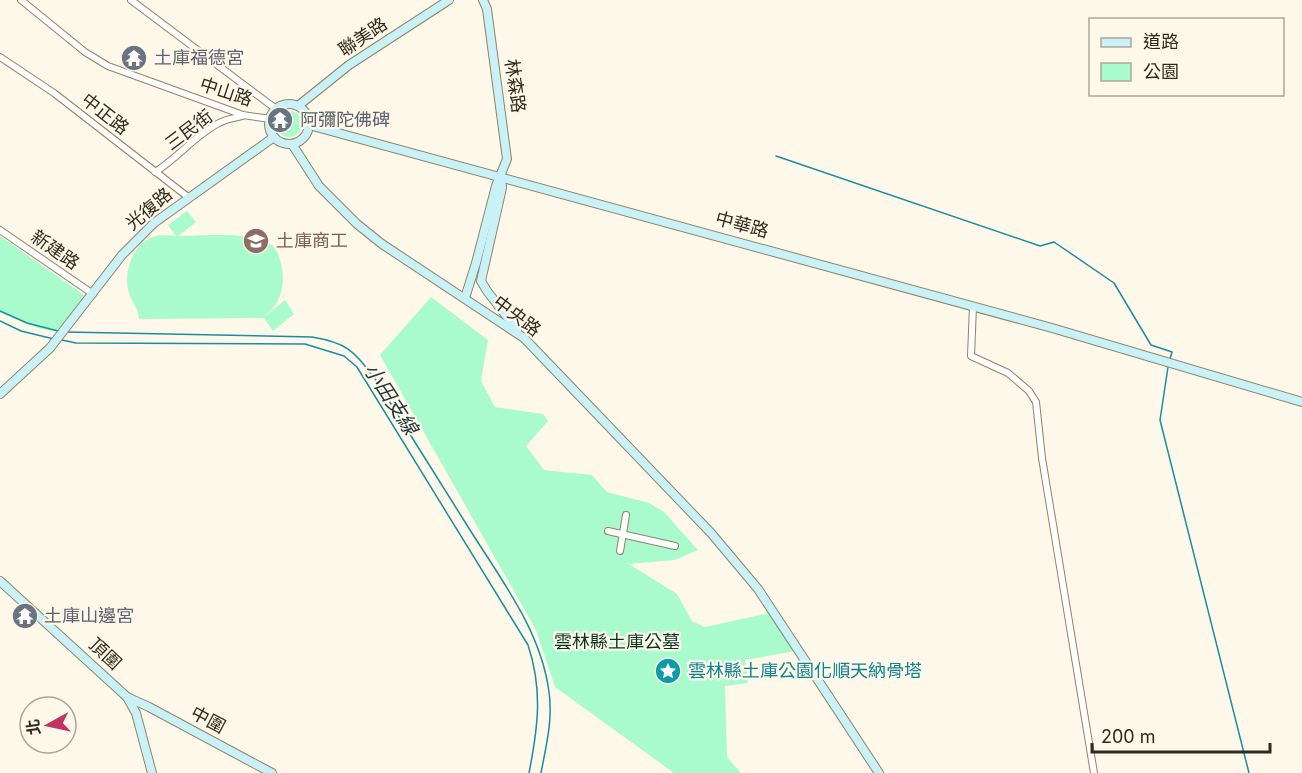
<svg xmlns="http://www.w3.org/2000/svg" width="1302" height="773" font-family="Inter,'Noto Sans TC',sans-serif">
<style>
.green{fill:#a9fbce}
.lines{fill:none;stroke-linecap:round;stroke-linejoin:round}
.stream{stroke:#1a8ea1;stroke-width:1.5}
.street-casing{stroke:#928463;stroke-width:8}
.secondary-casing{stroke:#928463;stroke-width:10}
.street{stroke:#fff;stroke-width:6}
.secondary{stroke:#c8f1f8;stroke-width:8}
.labels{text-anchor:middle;stroke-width:4.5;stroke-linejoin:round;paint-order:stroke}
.street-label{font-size:18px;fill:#312b1d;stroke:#fef8ea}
.worship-label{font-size:18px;fill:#5b616d;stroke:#fef8ea;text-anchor:start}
.education-label{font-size:18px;fill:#785e54;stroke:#fef8ea;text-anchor:start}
.park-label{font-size:18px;fill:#063621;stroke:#fef8ea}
.culture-label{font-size:18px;fill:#0d838f;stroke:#fef8ea;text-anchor:start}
.water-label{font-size:20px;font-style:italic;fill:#233a41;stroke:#fef8ea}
</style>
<rect width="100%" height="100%" fill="#fef8ea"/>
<g class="green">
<circle cx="289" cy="124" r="13"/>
<path d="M187 211 196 222 178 236C200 236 252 231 270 244 277 248 279 256 281 264 285 278 283 296 273 308 270 312 266 314 264 317L285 300 294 314 273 331 264 318 139 319C138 307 133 305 129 293 123 274 132 244 153 237 160 234 169 236 176 236L168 225Z"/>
<path d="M0 236 84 295 58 332 38 328 0 313Z"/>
<path d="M431 297 488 340 481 381 495 407 543 414 548 421 526 446 544 470 592 475 607 492 649 503 664 512 698 550 675 560 629 564 677 594 692 621 705 627 770 613 796 651 745 660 748 683 725 686 727 757 741 773H674L555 687 536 630 380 355Z"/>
</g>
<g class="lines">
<g class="stream">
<path d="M776 156 1040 246 1054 242 1114 283 1151 345 1172 352 1170 359"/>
<path d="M0 311 27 323 58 331"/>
<path d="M0 321 21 331 54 339"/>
<path d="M66 332 312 337C349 343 354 352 376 380 407 430 439 480 470 530 502 581 541 631 549 692 553 720 546 746 541 773"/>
<path d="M62 340 76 343 305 344 344 356 357 367 528 645C543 690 538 727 529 773"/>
<path d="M1168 367 1160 420 1249 773"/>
</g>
<g class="street-casing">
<g id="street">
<path d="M21 0 85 52 108 66 243 115 270 119"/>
<path d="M131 0 276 109"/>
<path d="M0 57 54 93 188 197"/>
<path d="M155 172C178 158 195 135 219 123 226 119 234 118 242 116"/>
<path d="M0 230 93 294"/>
<path d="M973 306 971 356 1008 373 1029 391 1036 402 1042 458 1094 773"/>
<path d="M608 531 675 546"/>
<path d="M620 551 626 515"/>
</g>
</g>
<g class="secondary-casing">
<g id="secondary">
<circle cx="289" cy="124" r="20"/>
<path d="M298 106 349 65 449 0"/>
<path d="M309 125 1052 328 1302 402"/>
<path d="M292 144 319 186 357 224 382 244 524 338 711 533 758 589 879 773"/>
<path d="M501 177 502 188 481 281 487 291 517 330"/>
<path d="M465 298 476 263 496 186 507 159 487 9 483 0"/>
<path d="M0 394 50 348 122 255 154 223 274 137"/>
<path d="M0 581 127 697 136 713 152 773"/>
<path d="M127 697 149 707 272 773"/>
</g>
</g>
<use href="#street" class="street"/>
<use href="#secondary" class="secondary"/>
</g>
<defs>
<g id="temple-disc" transform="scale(1.35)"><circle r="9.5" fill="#6b7280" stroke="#fef8ea"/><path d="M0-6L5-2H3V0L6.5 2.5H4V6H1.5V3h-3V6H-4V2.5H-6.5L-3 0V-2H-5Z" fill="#fff"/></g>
<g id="school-disc" transform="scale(1.35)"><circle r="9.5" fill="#8d6e63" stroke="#fef8ea"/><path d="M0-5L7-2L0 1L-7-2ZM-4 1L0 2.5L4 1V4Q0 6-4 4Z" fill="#fff"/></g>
<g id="sight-disc" transform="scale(1.35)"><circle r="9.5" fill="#0f9aa8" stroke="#fef8ea"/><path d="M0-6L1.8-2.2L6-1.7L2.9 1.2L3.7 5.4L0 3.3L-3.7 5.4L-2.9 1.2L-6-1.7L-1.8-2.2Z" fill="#fff"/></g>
</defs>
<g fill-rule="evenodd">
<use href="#temple-disc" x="134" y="58"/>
<use href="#temple-disc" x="280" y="120"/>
<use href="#school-disc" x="256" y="241"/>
<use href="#temple-disc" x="25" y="616"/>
<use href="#sight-disc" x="668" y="671"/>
</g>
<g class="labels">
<g class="street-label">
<text transform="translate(363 37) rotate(-34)" y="6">聯美路</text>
<text transform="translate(515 86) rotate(82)" y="6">林森路</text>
<text transform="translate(226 92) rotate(18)" y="6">中山路</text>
<text transform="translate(105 114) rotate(38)" y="6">中正路</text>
<text transform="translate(189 130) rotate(-37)" y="6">三民街</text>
<text transform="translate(149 209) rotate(-40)" y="6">光復路</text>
<text transform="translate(742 225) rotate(15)" y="6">中華路</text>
<text transform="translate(55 250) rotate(35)" y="6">新建路</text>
<text transform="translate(517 316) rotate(37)" y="6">中央路</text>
<text transform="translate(105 654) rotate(43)" y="6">頂圍</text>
<text transform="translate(208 720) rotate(28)" y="6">中圍</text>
</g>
<g class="worship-label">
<text x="154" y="64">土庫福德宮</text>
<text x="300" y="126">阿彌陀佛碑</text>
<text x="44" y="622">土庫山邊宮</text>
</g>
<g class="education-label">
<text x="276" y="247">土庫商工</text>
</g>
<g class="park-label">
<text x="617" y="648">雲林縣土庫公墓</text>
</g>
<g class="culture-label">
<text x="688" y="677">雲林縣土庫公園化順天納骨塔</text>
</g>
<g class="water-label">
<text transform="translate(391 399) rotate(57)" y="7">小田支線</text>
</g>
</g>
<rect x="1089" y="18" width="195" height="78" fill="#fef8ea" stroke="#aca698" stroke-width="1.5"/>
<rect x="1101" y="38" width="30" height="9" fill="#c8f1f8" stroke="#aca698" stroke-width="1.5"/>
<text x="1143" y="48" font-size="18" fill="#312b1d">道路</text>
<rect x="1101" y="63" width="30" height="18" fill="#a9fbce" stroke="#aca698" stroke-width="1.5"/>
<text x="1143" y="78" font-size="18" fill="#312b1d">公園</text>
<g transform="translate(48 725) rotate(262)"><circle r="28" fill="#fef8ea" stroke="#aca698" stroke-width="1.5"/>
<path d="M0-4.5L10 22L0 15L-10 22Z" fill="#c03364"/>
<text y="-9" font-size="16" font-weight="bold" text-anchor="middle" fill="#312b1d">北</text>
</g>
<path d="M1092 743v9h178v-9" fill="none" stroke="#312b1d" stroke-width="3"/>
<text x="1101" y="743" font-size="18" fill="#312b1d" stroke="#fef8ea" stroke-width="4.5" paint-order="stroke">200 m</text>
</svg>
